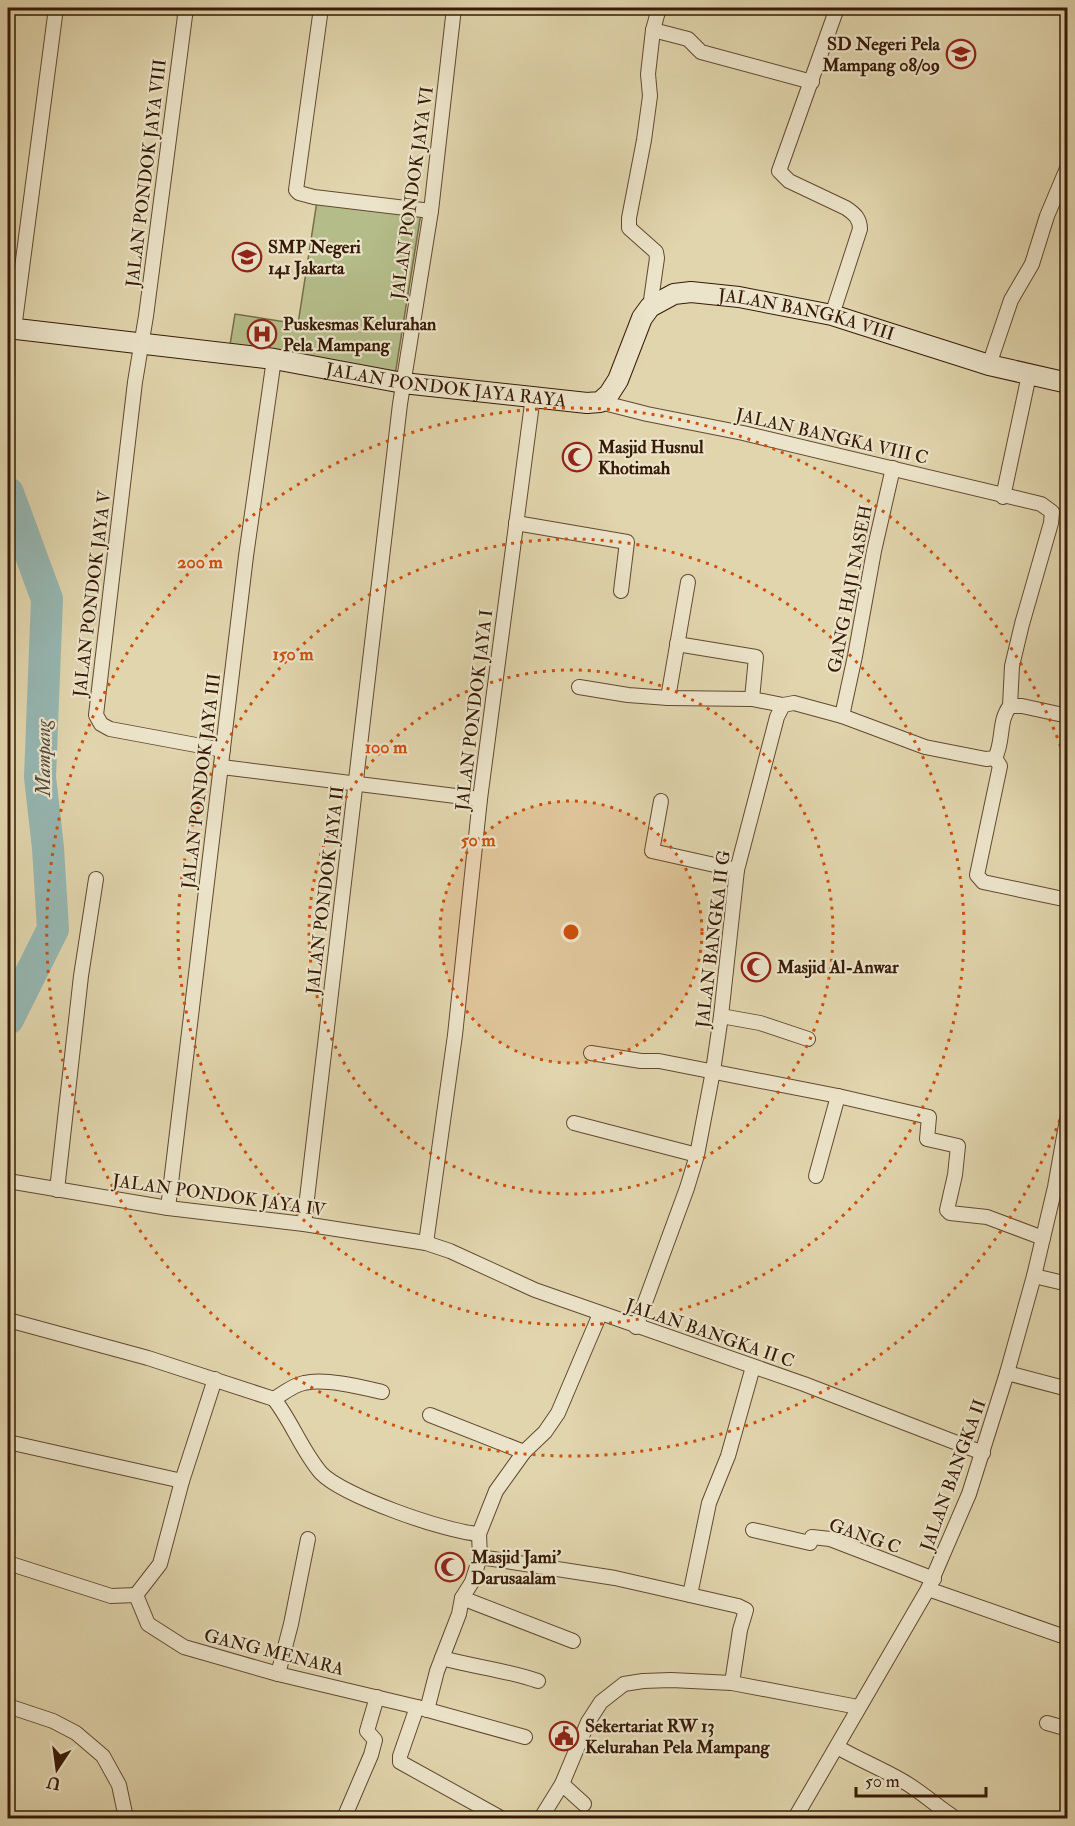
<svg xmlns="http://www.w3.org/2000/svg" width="1075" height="1826" font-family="'IM FELL Double Pica',serif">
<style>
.green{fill:#b4bd89;stroke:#756c48;stroke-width:1.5}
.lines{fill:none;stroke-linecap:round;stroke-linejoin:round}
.river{stroke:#96b7b2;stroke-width:32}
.street-casing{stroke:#614930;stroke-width:16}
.secondary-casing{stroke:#361a06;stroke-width:22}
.street{stroke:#ece4ca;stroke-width:14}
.secondary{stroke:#ece4ca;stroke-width:20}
.ring{fill:none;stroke:#cd500b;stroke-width:3;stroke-dasharray:3 6}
.labels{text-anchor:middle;stroke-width:4.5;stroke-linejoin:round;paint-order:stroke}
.poi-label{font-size:18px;font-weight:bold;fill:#361a06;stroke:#ece4ca;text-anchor:start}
.street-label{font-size:18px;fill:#361a06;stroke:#ece4ca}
.water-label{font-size:20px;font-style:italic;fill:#53493a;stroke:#ece4ca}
.centre{fill:#cd500b;stroke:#ece4ca;stroke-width:3}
.ring-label{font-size:18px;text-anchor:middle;font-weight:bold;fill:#cd500b;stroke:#ece4ca;stroke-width:4.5;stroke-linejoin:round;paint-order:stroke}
</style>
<rect width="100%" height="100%" fill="#e1d5ad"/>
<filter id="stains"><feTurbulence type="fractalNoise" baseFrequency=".00333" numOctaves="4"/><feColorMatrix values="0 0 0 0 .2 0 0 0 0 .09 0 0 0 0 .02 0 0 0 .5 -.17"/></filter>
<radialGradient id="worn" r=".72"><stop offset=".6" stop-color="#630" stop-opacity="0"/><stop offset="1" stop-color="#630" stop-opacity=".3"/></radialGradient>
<path class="green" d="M317 201 421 213 395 375 230 345 235 314 298 324Z"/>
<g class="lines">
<path class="river" d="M8 493 47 599 40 777 48 848 53 929 8 1019"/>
<g class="street-casing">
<g id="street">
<path d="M186 8 146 316 135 382 96 715 101 724 110 729 223 750"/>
<path d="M321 8 296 190 299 193 314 197 431 211"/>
<path d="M653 30 688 39 701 52 812 82"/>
<path d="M650 307 657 258 656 252 629 228V218L644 140 650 96 648 74 653 30 659 8"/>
<path d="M832 315 860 229C860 219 855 214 846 208L789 181 779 171 837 8"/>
<path d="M14 329 56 8"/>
<path d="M989 365 1011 300 1032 264 1047 216 1068 166"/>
<path d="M600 402 647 414 743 433 1041 504 1052 512 1051 523 1022 624 1012 666 1010 706"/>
<path d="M1003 497 1029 375"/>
<path d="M516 523 627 542 621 591"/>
<path d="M677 644 756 657 752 699"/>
<path d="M579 687 628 695 668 698 752 699 783 705 794 703 842 716 925 747 986 759 995 758C1004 741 998 721 1010 706H1022L1068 716"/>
<path d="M668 698 688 582"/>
<path d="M842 716 855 656 874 551 893 468"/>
<path d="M995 758 1000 766 977 875 983 882 1068 900"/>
<path d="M222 767 480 799"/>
<path d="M661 801 652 851 737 870"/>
<path d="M721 1016 760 1023 808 1039"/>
<path d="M591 1053 641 1061H659L838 1096 929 1117 927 1139 958 1146 955 1175 947 1210 950 1213 987 1217 1043 1238"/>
<path d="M574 1123 697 1155"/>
<path d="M816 1176 838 1096"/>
<path d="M8 1181 168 1208 304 1224 426 1243 450 1251 535 1290 804 1384 983 1453"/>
<path d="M57 1190 81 976 96 879"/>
<path d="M168 1208 246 556 274 359"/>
<path d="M304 1224 400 404 431 211 454 8"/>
<path d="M426 1243 455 1035 480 799 533 396"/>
<path d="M1034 1276 1068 1284"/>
<path d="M8 1320 148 1358 274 1399C292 1422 302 1451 321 1473 343 1496 446 1532 479 1534L496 1491 524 1452 545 1432 558 1413 600 1314"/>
<path d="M636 1327 687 1188 697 1155 713 1071 721 1016 737 870 777 717 783 705"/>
<path d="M1007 1373 1068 1389"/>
<path d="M274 1399C284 1393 293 1385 304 1383 325 1378 361 1387 382 1392"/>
<path d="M430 1415 524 1452"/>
<path d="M8 1442 182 1481"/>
<path d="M753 1530 810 1543 812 1537 830 1539 934 1579"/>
<path d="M480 1557 615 1578 738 1606 746 1610 740 1630 732 1683"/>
<path d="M8 1563 111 1596 136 1595"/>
<path d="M928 1589 1068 1638"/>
<path d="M136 1595 148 1624 184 1647 278 1674 417 1707 525 1737"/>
<path d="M136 1595 160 1564 182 1481 215 1379"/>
<path d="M690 1595 709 1503 728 1456 753 1367"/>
<path d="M462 1598 573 1641"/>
<path d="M442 1658C474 1667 507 1670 538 1681"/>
<path d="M278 1674 291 1624 308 1539"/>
<path d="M8 1706 53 1721 76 1733 103 1756 119 1785 126 1818"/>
<path d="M417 1707 400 1756V1762L501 1818"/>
<path d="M427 1710 437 1671 459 1614 462 1598 472 1582 480 1557 479 1534"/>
<path d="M1047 1723 1068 1729"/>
<path d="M837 1747C858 1759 880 1768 901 1780 921 1791 936 1806 955 1818"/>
<path d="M562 1784 584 1804"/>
<path d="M344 1818 371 1755 375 1740 367 1731 377 1697"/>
<path d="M541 1818 562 1784 588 1722 601 1702 624 1684 643 1681 671 1680 732 1683 858 1707"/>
<path d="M795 1818 928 1589 969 1494 1007 1373 1034 1276 1055 1187 1068 1114"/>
</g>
</g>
<g class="secondary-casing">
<g id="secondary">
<path id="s1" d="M8 328 274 359 403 383 587 403 600 402 609 394 618 380 642 318 650 307 674 294 691 292 739 297 832 315 989 365 1068 383"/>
</g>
</g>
<use href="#street" class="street"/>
<use href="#secondary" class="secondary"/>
</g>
<circle cx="571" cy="932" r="131" fill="#cd500b" fill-opacity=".12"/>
<g class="ring">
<circle cx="571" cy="932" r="131"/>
<circle cx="571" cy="932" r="262"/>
<circle cx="571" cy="932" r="393"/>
<path d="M1066 1103A524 524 0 1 1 1066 761"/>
</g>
<defs>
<g id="school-ring" transform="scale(1.5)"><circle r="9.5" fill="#ece4ca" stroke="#8f2418" stroke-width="1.5"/><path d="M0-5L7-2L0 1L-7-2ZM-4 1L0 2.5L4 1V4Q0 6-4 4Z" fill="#8f2418"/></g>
<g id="hospital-ring" transform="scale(1.5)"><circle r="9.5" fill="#ece4ca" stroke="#8f2418" stroke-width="1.5"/><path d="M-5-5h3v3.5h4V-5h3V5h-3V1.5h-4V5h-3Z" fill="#8f2418"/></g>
<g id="mosque-ring" transform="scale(1.5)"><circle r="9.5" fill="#ece4ca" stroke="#8f2418" stroke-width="1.5"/><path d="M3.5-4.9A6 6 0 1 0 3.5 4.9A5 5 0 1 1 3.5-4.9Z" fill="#8f2418"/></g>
<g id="civic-ring" transform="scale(1.5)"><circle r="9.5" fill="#ece4ca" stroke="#8f2418" stroke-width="1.5"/><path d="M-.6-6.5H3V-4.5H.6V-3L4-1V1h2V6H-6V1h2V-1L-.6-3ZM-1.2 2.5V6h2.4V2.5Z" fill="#8f2418"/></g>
</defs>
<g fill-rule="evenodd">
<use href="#school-ring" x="961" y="54"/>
<use href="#school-ring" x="247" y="257"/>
<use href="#hospital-ring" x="262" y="334"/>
<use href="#mosque-ring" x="577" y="457"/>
<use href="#mosque-ring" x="756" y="967"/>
<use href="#mosque-ring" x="450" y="1567"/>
<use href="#civic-ring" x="564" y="1736"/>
</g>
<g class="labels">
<g class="poi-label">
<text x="940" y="50" text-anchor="end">SD Negeri Pela<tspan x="940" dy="21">Mampang 08/09</tspan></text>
<text x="268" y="253">SMP Negeri<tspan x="268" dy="21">141 Jakarta</tspan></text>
<text x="283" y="330">Puskesmas Kelurahan<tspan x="283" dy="21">Pela Mampang</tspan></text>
<text x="598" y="453">Masjid Husnul<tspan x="598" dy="21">Khotimah</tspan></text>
<text x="777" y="973">Masjid Al-Anwar</text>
<text x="471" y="1563">Masjid Jami'<tspan x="471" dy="21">Darusaalam</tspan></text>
<text x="585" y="1732">Sekertariat RW 13<tspan x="585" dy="21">Kelurahan Pela Mampang</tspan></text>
</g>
<g class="street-label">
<text transform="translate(146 173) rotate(-83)" y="6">JALAN PONDOK JAYA VIII</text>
<text transform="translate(412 193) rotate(-82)" y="6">JALAN PONDOK JAYA VI</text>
<text dy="6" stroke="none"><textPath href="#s1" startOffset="868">JALAN BANGKA VIII</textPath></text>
<text dy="6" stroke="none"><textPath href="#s1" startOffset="442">JALAN PONDOK JAYA RAYA</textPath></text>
<text transform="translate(832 436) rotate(13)" y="6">JALAN BANGKA VIII C</text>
<text transform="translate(850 589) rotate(-79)" y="6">GANG HAJI NASEH</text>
<text transform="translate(92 594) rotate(-83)" y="6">JALAN PONDOK JAYA V</text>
<text transform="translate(474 710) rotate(-83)" y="6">JALAN PONDOK JAYA I</text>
<text transform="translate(201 781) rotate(-83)" y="6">JALAN PONDOK JAYA III</text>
<text transform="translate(325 890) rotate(-83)" y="6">JALAN PONDOK JAYA II</text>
<text transform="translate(713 939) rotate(-83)" y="6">JALAN BANGKA II G</text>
<text transform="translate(219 1195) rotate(8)" y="6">JALAN PONDOK JAYA IV</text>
<text transform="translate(710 1333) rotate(19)" y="6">JALAN BANGKA II C</text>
<text transform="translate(953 1475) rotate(-70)" y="6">JALAN BANGKA II</text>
<text transform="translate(865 1536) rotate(19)" y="6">GANG C</text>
<text transform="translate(274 1652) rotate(14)" y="6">GANG MENARA</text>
</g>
<g class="water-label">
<text transform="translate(43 758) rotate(-90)" y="7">Mampang</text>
</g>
</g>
<circle cx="571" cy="932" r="9" class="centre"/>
<g class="ring-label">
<text x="200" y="568">200 m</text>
<text x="293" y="660">150 m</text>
<text x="386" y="753">100 m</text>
<text x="478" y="846">50 m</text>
</g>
<rect width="1075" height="1826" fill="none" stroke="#e1d5ad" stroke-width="30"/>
<rect x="9" y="9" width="1057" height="1808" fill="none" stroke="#361a06" stroke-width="3"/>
<rect x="15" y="15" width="1045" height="1796" fill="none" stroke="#361a06" stroke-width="1.5"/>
<g transform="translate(57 1769) rotate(193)" stroke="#ece4ca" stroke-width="4.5" paint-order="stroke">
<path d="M0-4.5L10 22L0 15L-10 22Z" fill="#361a06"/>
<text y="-9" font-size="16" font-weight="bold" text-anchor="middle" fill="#361a06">U</text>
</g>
<path d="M856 1787v9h130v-9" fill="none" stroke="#361a06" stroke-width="3"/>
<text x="865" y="1787" font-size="18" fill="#361a06" stroke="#ece4ca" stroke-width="4.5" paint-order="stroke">50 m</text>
<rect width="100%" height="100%" filter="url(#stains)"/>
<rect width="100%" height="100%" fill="url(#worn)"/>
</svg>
